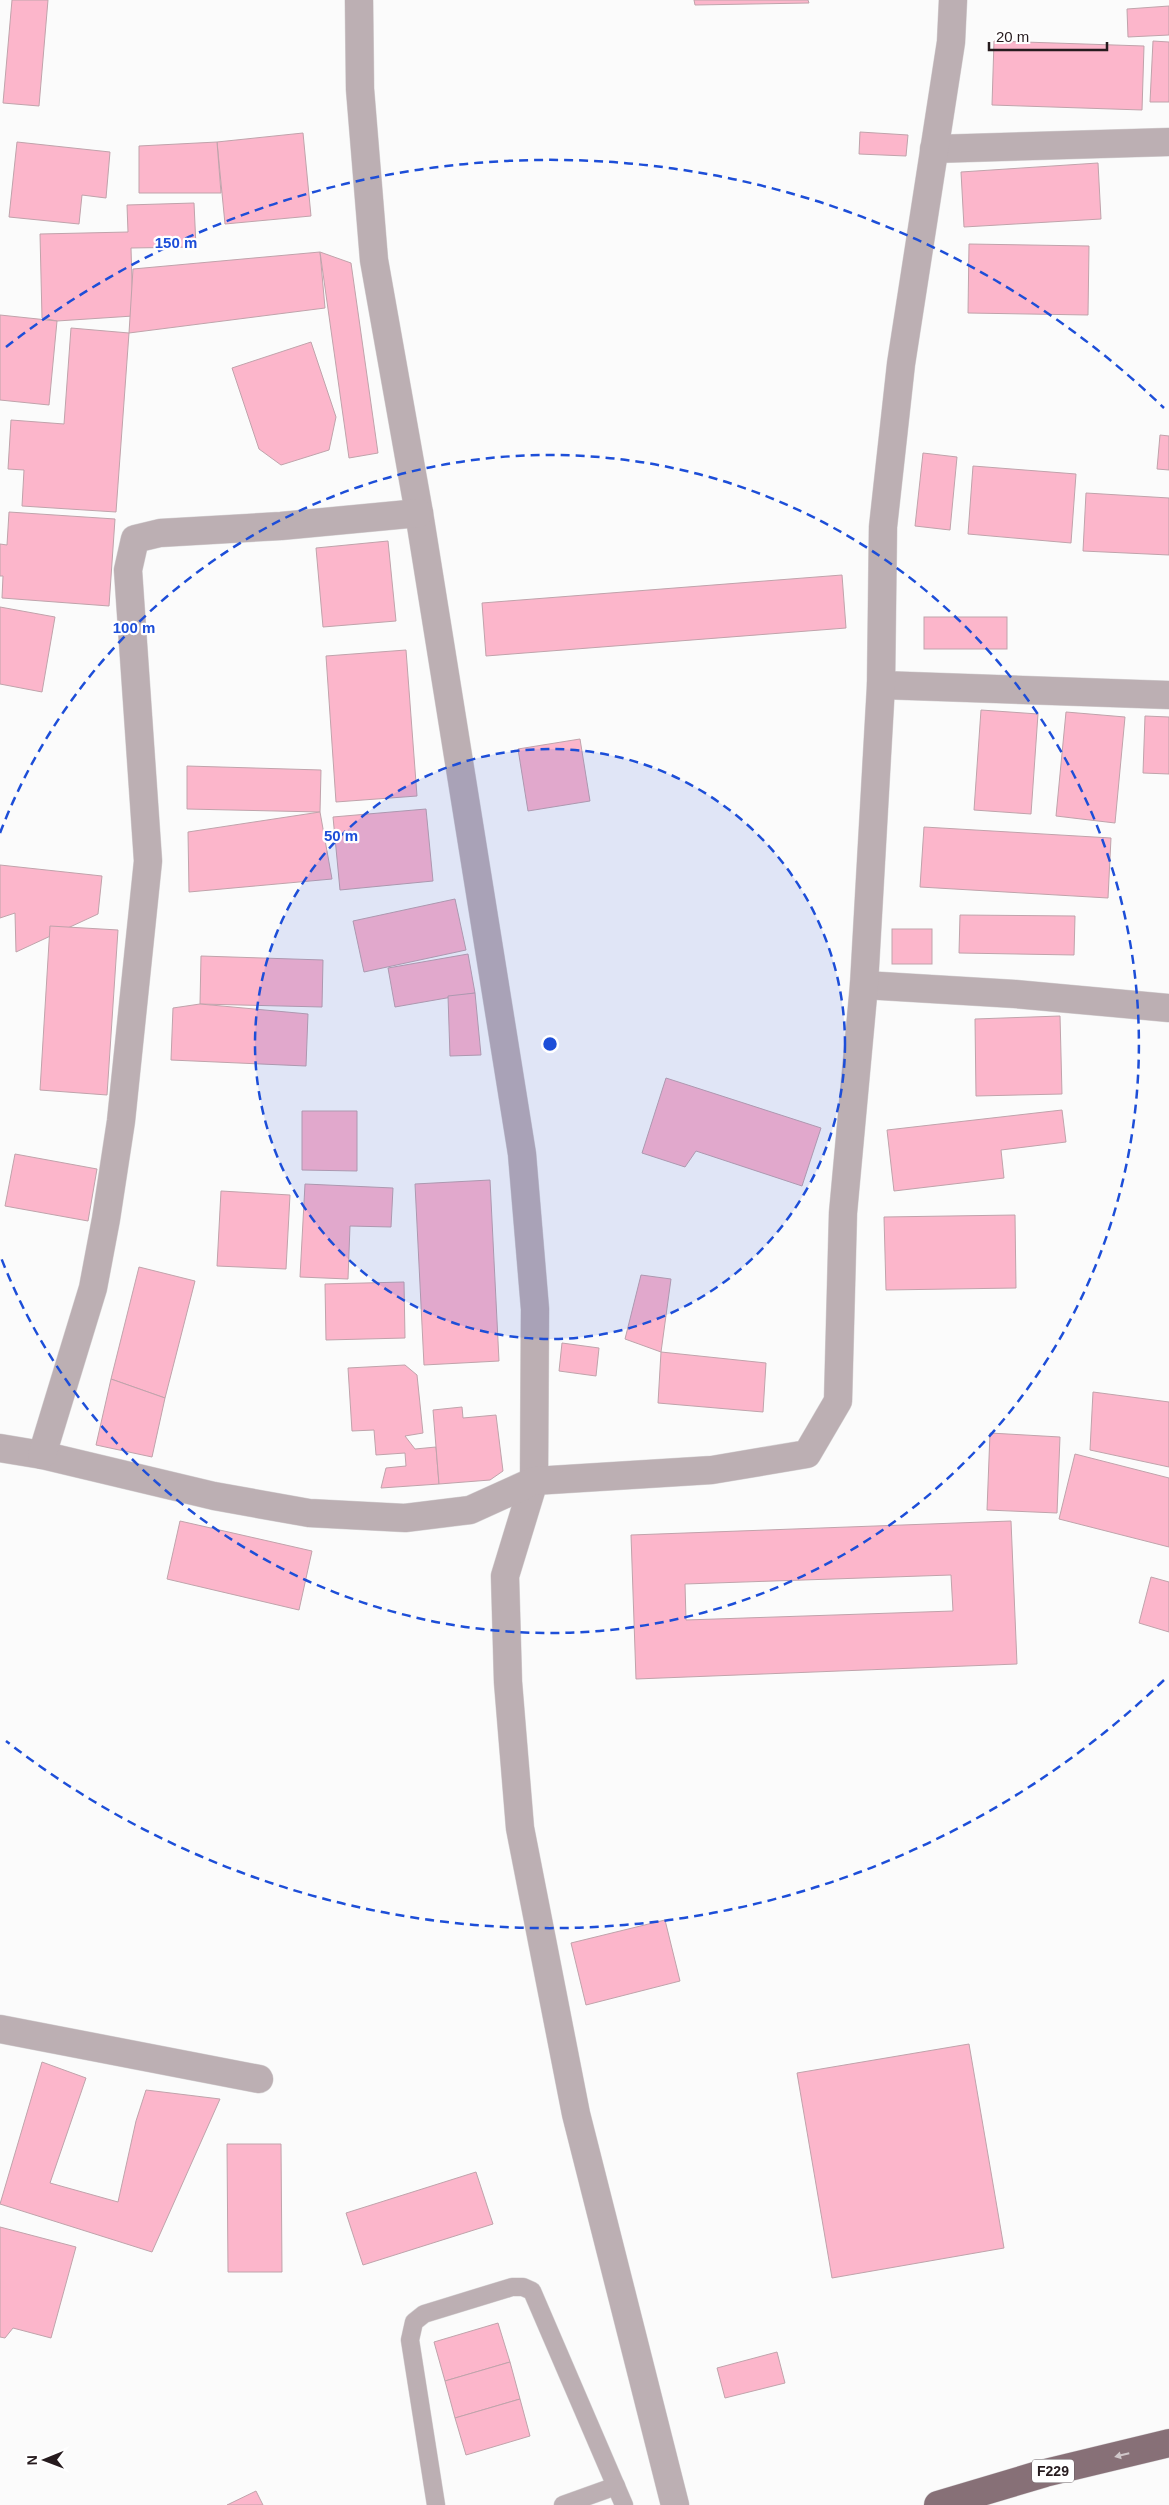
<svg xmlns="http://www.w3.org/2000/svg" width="1169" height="2505" font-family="Helvetica,sans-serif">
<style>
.building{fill:#fcb6cb;stroke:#c0a3ab;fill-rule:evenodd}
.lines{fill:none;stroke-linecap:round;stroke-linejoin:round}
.service-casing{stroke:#d9d7d8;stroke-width:19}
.minor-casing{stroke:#d9d7d8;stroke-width:29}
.primary-casing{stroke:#d9d7d8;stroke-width:29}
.service{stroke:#bcafb3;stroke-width:18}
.minor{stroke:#bcafb3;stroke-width:28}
.primary{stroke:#877077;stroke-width:28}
.oneway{fill:#cfc6c9}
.ring{fill:none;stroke:#1d4ed8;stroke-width:2.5;stroke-dasharray:9 6}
.labels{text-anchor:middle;stroke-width:4.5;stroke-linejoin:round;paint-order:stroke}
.shield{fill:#fff;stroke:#675f62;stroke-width:1}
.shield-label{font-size:14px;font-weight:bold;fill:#261b1e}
.centre{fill:#1d4ed8;stroke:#fff;stroke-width:2.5}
.ring-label{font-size:15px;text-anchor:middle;font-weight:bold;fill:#1d4ed8;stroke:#fff;stroke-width:4.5;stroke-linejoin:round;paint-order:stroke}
</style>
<rect width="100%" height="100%" fill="#fbfbfb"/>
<g class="building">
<path d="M12 0H48L39 106 3 103Z"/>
<path d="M694 0H808L809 3 695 5Z"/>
<path d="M1169 6V35L1128 37 1127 9Z"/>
<path d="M994 41 1144 46 1142 110 992 105Z"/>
<path d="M1153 41 1169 42V102H1150Z"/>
<path d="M860 132 908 135 906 156 859 154Z"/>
<path d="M303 133 311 216 225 224 217 142Z"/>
<path d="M17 142 110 152 106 198 82 195 79 224 9 217Z"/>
<path d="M217 142 221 193H139V146Z"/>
<path d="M1098 163 1101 219 964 227 961 172Z"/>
<path d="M194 203 196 247 131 248 133 316 57 321 42 318 40 234 128 232 127 205Z"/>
<path d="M969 244 1089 246 1088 315 968 313Z"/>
<path d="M320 252 325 308 129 333 133 269Z"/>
<path d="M320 252 351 263 378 453 349 458Z"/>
<path d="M0 315 57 321 49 405 0 400Z"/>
<path d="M71 328 129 333 116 512 22 506 24 470 8 469 11 420 64 424Z"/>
<path d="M311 342 336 417 329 450 281 465 259 449 232 368Z"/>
<path d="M1160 435 1169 436V470L1157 469Z"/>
<path d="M923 453 957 457 950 530 915 526Z"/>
<path d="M973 466 1076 474 1071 543 968 534Z"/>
<path d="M1086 493 1169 498V555L1083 551Z"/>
<path d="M9 512 115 519 109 606 2 598 3 576H0V544L7 545Z"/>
<path d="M388 541 396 621 323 627 316 548Z"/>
<path d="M842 575 846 628 486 656 482 603Z"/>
<path d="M0 607 55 617 42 692 0 684Z"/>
<rect x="924" y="617" width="83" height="32"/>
<path d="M406 650 417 796 336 802 326 656Z"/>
<path d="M981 710 1038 714 1031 814 974 810Z"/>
<path d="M1066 712 1125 717 1115 823 1056 816Z"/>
<path d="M1145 716 1169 717V774L1143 773Z"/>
<path d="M580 739 590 801 528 811 518 749Z"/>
<path d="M187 766 321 770 320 812 187 809Z"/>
<path d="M426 809 433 881 340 890 333 817Z"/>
<path d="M320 812 332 879 189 892 188 832Z"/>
<path d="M924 827 1111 838 1108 898 920 887Z"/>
<path d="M0 865 102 876 98 914 16 952 15 913 0 918Z"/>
<path d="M455 899 466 950 364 972 353 921Z"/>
<path d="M960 915 1075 916 1074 955 959 953Z"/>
<path d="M50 926 118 930 107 1095 40 1090Z"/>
<rect x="892" y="929" width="40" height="35"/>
<path d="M468 954 475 993 395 1007 388 968Z"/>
<path d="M201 956 323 960 322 1007 200 1004Z"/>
<path d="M475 993 481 1055 450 1056 448 996Z"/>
<path d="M200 1004 308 1014 306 1066 171 1060 173 1008Z"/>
<path d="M1060 1016 1062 1094 976 1096 975 1019Z"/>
<path d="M666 1078 821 1128 802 1186 696 1151 685 1167 642 1153Z"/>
<path d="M1062 1110 1066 1142 1001 1150 1004 1178 894 1191 887 1130Z"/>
<path d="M302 1111H357V1171L302 1170Z"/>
<path d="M15 1154 97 1169 88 1221 5 1206Z"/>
<path d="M490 1180 499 1361 424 1365 415 1184Z"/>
<path d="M305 1184 393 1188 391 1227 350 1226 348 1279 300 1277Z"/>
<path d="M221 1191 290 1195 286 1269 217 1266Z"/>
<path d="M1015 1215 1016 1288 886 1290 884 1217Z"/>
<path d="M139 1267 195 1281 165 1398 111 1379Z"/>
<path d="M641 1275 671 1279 661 1352 625 1339Z"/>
<path d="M404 1282 405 1338 326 1340 325 1284Z"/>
<path d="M562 1343 599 1348 596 1376 559 1371Z"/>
<path d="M661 1352 766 1363 763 1412 658 1403Z"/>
<path d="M405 1365 417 1375 423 1433 405 1436 415 1449 436 1447 439 1484 381 1488 386 1468 406 1466 405 1453 376 1455 374 1430 352 1431 348 1368Z"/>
<path d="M111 1379 165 1398 152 1457 96 1445Z"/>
<path d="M1093 1392 1169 1402V1467L1090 1450Z"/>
<path d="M462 1407 463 1418 496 1415 503 1471 490 1480 439 1484 433 1410Z"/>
<path d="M990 1433 1060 1437 1057 1513 987 1510Z"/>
<path d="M1075 1454 1169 1478V1547L1059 1519Z"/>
<path d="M180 1521 312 1551 299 1610 167 1579Z"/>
<path d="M1011 1521 1017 1664 636 1679 631 1535ZM951 1575 953 1611 686 1620 685 1584Z"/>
<path d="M1151 1577 1169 1582V1632L1139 1623Z"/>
<path d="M665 1920 680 1981 586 2005 571 1943Z"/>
<path d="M969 2044 1004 2248 832 2278 797 2073Z"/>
<path d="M42 2062 86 2078 50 2183 118 2202 136 2121 146 2090 220 2099 152 2252 0 2204Z"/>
<path d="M227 2144H281L282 2272H228Z"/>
<path d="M476 2172 493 2224 363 2265 346 2213Z"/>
<path d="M0 2227 76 2247 51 2338 13 2328 5 2338 0 2337Z"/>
<path d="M498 2323 510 2362 445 2381 434 2342Z"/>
<path d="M777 2352 785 2383 725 2398 717 2368Z"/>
<path d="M510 2362 520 2399 455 2418 445 2381Z"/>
<path d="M520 2399 530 2436 466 2455 455 2418Z"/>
<path d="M256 2491 263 2505H227Z"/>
</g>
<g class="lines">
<g class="service-casing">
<g id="service">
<path d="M436 2505 410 2340 414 2322 424 2314 512 2287H523L532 2291 624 2505"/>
<path d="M563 2505 616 2486"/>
</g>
</g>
<g class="minor-casing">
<g id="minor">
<path d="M359 0 360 89 374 260 419 513 522 1154 535 1309 534 1481 505 1576 508 1682 520 1828 576 2114 675 2505"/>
<path d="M934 149 1169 142"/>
<path d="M881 685 1169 695"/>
<path d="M864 985 1015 994 1169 1008"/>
<path d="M0 1448 42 1455 214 1496 309 1513 405 1518 470 1510 534 1481 712 1470 807 1454 838 1401 843 1213 864 985 881 685 883 527 901 364 951 42 953 0"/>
<path d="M42 1455 93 1288 106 1219 121 1121 148 861 128 570 135 539 160 533 281 526 419 513"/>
<path d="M0 2029 259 2079"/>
</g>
</g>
<g class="primary-casing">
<path id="primary" d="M938 2505 1045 2473 1169 2443"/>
</g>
<use href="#service" class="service"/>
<use href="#minor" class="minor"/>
<use href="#primary" class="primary"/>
</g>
<defs><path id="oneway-solid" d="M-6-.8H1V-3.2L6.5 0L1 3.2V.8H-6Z" transform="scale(1.25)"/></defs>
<use class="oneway" href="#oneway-solid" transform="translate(1122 2455) rotate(166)"/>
<circle cx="550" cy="1044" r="295" fill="#1d4ed8" fill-opacity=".12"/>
<g class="ring">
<circle cx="550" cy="1044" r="295"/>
<path d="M0 833A589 589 0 1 1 0 1255"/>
<path d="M1164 1680A884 884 0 0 1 6 1741M6 347A884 884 0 0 1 1164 408"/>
</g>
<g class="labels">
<rect class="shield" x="1032" y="2459.5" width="42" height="23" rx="4"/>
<g class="shield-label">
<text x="1053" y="2476">F229</text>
</g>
</g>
<circle cx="550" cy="1044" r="8" class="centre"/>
<g class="ring-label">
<text x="176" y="248">150 m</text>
<text x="134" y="633">100 m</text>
<text x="341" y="841">50 m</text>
</g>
<g transform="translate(45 2460) rotate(269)" stroke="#ffffff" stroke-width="4" paint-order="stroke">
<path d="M0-4L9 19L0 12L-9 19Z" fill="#261b1e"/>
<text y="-8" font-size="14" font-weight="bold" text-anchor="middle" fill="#261b1e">N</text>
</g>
<path d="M989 42v8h118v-8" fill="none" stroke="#261b1e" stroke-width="2.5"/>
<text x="996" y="42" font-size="15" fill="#261b1e" stroke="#ffffff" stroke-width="4" paint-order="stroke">20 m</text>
</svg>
